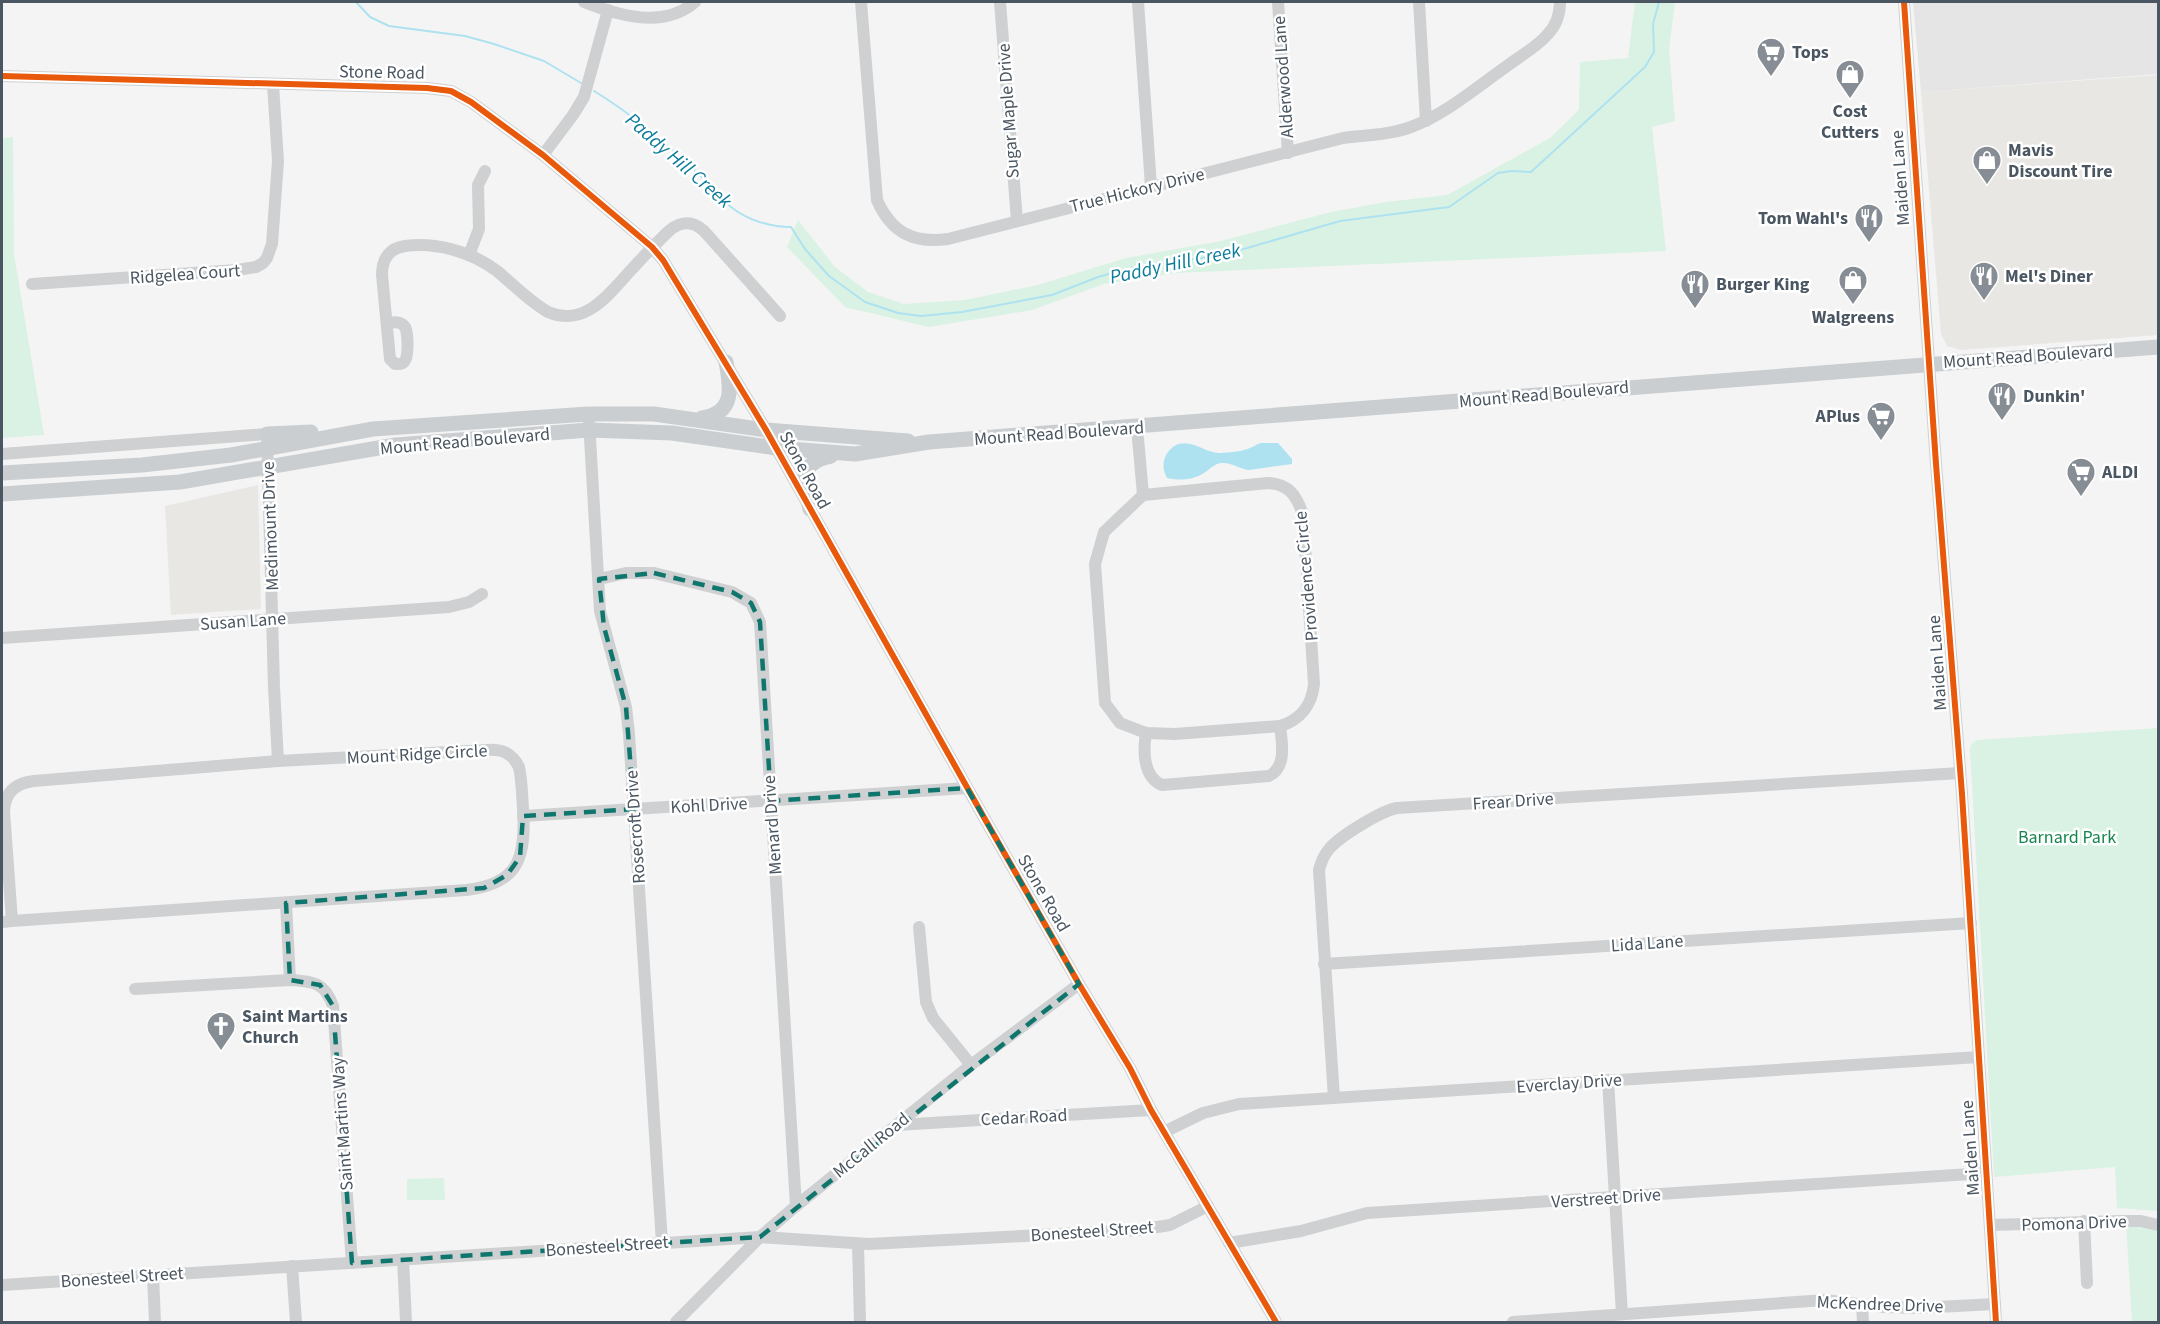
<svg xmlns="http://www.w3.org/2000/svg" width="2160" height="1324" font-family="'Source Sans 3',sans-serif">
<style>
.commercial{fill:#e8e7e3}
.education{fill:#e6e5e6}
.green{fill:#d9f2e3}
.water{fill:#aee2f0}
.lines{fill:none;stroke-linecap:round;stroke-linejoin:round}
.stream{stroke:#aee2f0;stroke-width:2}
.minor{stroke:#ced0d2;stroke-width:12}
.major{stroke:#caced1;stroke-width:15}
.cycleway-casing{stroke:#fff;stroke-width:10}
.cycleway{stroke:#e8590c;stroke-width:6}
.marked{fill:none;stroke:#0f766e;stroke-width:4.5;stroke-dasharray:12 8;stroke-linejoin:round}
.labels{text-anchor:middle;stroke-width:5;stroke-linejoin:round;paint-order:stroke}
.poi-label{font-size:18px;font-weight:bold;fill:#4a5661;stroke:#fff;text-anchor:start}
.street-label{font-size:18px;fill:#4a5661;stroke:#fff}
.park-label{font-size:18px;fill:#17864f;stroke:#fff}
.water-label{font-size:20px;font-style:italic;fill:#0c7c9b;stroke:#fff}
</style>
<rect width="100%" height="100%" fill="#f4f4f4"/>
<g class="commercial">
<path d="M2158 75V335L1961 350 1947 346 1941 334 1921 92Z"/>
<path d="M258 485 261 609 171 615 165 506Z"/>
</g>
<path class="education" d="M1913 2H2158V74L1921 92Z"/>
<g class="green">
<path d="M1635 2H1675L1669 50 1675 121 1652 127 1666 251 1176 273 1104 284 1032 310 929 327 845 307 787 247 798 220 835 267 868 292 904 304 965 300 1038 285 1126 258 1221 241 1331 212 1386 202 1447 195 1550 138 1579 110 1580 62 1628 58Z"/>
<path d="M13 137 14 254 44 435 2 438V138Z"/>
<path d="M2158 728V1211L2117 1208 2115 1167 1994 1177 1970 748 1972 743 1977 740Z"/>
<path d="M444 1178 445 1200H407V1179Z"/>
<path d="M2126 1223 2158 1226V1322H2132Z"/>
</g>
<path class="water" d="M1261 443H1278L1292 459V464L1249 470C1240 469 1231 462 1221 463 1214 464 1210 469 1204 473 1193 480 1180 481 1167 478 1163 471 1162 463 1166 455 1183 429 1204 455 1221 453 1228 452 1238 452 1244 450 1250 449 1255 445 1261 443Z"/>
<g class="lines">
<g class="stream">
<path d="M356 2 370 17 389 26 465 36 494 44 544 61 581 83"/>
<path d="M594 91C634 115 671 148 705 180 714 189 721 199 731 207 747 220 770 227 791 227L805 249 829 276 865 302 898 313 921 316 962 312 1052 295 1098 277 1130 268 1223 255 1340 221 1449 207 1498 173 1511 171 1531 172 1645 67 1654 52 1653 24 1659 2"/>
</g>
<g class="minor">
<path d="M584 2C619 16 664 29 695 2"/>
<path d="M861 2 877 200C891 232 913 244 948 239L1343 138C1366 135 1389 135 1411 127 1446 114 1477 87 1507 66 1520 56 1537 47 1547 35 1556 26 1560 14 1560 2"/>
<path d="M1000 2 1017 221"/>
<path d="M1138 2 1151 186"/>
<path d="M1278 2 1288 153"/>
<path d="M1419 2 1426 121"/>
<path d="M1904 2 1936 464 1962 794 1996 1322"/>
<path d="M2 76 427 88 451 91 471 102 543 155 652 247 663 260 766 430 986 821 1079 984 1130 1068 1151 1110 1276 1322"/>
<path d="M543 155 573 115 584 97 608 10"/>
<path d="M469 255 479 229 478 185 485 171"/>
<path d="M32 284 237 270 256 267 263 263 267 258 272 244 278 161 273 85"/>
<path d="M387 323C394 322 401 321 405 327 408 333 409 357 404 362 402 365 399 364 395 364L390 359 382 275C382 259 389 248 405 246 437 242 472 252 497 271 514 285 529 301 548 312 585 328 609 294 631 270 644 256 656 243 670 230 682 221 693 221 704 231L780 316"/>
<path d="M589 421 600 611 626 707 629 734 662 1243"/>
<path d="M1137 427 1143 495"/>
<path d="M2 454 267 434 274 687 278 761"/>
<path d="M1268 483C1289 484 1297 496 1303 515L1314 684C1312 705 1300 720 1280 726L1175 734 1146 733 1120 723 1105 703 1095 564 1104 532 1143 495Z"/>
<path d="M599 579 626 573H654L732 592 751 603 760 622 796 1206"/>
<path d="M2 638 449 607 469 602 482 594"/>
<path d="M1146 733C1143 751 1143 777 1162 785L1269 776C1287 767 1282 743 1280 726"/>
<path d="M523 816 967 788"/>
<path d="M286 903 290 980"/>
<path d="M2 922 12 921 466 890C520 884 526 856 523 808 522 795 522 781 519 767 512 753 502 749 487 750L278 761 34 781C16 783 5 792 4 811L12 921"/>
<path d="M919 927 926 1002 933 1018 971 1065"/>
<path d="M1324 964 1971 923"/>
<path d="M135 989 290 980C314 981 325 983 333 1006L352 1263"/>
<path d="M1608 1080 1622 1314"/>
<path d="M1334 1098 1319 870C1321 862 1324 855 1329 849 1340 836 1381 811 1397 808L1960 773"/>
<path d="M897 1125 1151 1110"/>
<path d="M1164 1132 1203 1113 1239 1104 1979 1057"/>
<path d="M2084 1221 2087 1283"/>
<path d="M1990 1225 2121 1221H2141L2158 1225"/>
<path d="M1229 1243 1301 1231 1367 1213 1986 1173"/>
<path d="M858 1244 860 1322"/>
<path d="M403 1259 406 1322"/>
<path d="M292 1266 296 1322"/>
<path d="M153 1275 155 1322"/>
<path d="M2 1285 760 1237 869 1244 1139 1230 1170 1225 1208 1206"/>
<path d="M1862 1305 1863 1322"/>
<path d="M676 1322 760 1237 796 1206 971 1065 1079 984"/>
<path d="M1513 1322 1825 1300 1883 1307 1918 1308 1995 1304"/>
</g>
<g class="major">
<path d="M702 418C735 413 731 388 726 362"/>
<path d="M267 434 311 432"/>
<path d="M2 473 142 465 231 455 373 429 588 414H654L766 430 908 441"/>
<path d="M2 494 180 482 396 445 589 430 672 433 776 448 855 454 929 442 2158 347"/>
<path d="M810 509C803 483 798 462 831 456"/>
</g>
<g class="cycleway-casing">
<g id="cycleway">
<path d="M1904 2 1936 464 1962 794 1996 1322"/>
<path d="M2 76 427 88 451 91 471 102 543 155 652 247 663 260 766 430 986 821 1079 984 1130 1068 1151 1110 1276 1322"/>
</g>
</g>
<use href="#cycleway" class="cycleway"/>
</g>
<path class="marked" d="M654 573 732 592 751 603 760 622 771 801 967 788 1079 984 760 1237 352 1263 333 1006 320 985 290 980 286 903 484 888 507 875 520 857 523 816 634 809 626 707 604 627 599 579Z"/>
<defs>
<g id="supermarket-pin" transform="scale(1.5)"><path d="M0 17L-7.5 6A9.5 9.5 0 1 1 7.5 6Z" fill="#868d94" stroke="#fff"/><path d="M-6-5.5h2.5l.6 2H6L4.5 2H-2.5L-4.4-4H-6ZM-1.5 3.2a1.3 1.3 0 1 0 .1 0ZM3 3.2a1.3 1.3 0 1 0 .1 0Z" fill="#fff"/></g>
<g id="shop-pin" transform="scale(1.5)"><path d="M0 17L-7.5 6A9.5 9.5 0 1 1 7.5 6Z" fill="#868d94" stroke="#fff"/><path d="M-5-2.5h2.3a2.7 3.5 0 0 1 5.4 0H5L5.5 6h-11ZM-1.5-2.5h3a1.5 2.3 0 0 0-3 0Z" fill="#fff"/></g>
<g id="restaurant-pin" transform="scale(1.5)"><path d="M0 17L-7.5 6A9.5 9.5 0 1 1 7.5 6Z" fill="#868d94" stroke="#fff"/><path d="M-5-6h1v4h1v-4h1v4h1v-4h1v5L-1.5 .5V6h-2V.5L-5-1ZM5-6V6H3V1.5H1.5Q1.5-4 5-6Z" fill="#fff"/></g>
<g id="church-pin" transform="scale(1.5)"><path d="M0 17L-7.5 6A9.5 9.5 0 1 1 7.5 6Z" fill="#868d94" stroke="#fff"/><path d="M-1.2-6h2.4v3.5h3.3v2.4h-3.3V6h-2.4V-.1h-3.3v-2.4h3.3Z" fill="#fff"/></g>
</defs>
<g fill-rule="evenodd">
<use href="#supermarket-pin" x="1771" y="52"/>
<use href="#shop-pin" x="1850" y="74"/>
<use href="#shop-pin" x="1987" y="160"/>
<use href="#restaurant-pin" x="1869" y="218"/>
<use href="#restaurant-pin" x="1984" y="276"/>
<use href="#shop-pin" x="1853" y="280"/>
<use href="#restaurant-pin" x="1695" y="284"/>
<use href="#restaurant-pin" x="2002" y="396"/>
<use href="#supermarket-pin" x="1881" y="416"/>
<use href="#supermarket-pin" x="2081" y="472"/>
<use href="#church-pin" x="221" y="1026"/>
</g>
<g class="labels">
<g class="poi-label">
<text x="1792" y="58">Tops</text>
<text x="1850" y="117" text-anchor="middle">Cost<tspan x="1850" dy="21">Cutters</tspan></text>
<text x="2008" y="156">Mavis<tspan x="2008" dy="21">Discount Tire</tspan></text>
<text x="1848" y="224" text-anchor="end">Tom Wahl's</text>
<text x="2005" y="282">Mel's Diner</text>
<text x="1716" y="290">Burger King</text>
<text x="1853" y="323" text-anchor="middle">Walgreens</text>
<text x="2023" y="402">Dunkin'</text>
<text x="1860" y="422" text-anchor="end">APlus</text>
<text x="2102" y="478">ALDI</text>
<text x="242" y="1022">Saint Martins<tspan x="242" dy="21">Church</tspan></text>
</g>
<g class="street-label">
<text transform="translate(382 72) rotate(1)" y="6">Stone Road</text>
<text transform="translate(1283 77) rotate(-94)" y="6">Alderwood Lane</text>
<text transform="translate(1008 111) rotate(-94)" y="6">Sugar Maple Drive</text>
<text transform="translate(1900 178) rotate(-94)" y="6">Maiden Lane</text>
<text transform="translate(1137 190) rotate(-14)" y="6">True Hickory Drive</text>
<text transform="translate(185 274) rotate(-4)" y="6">Ridgelea Court</text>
<text transform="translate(2028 356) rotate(-4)" y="6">Mount Read Boulevard</text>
<text transform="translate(1544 394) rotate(-5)" y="6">Mount Read Boulevard</text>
<text transform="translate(1059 433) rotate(-4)" y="6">Mount Read Boulevard</text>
<text transform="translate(465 441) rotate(-5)" y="6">Mount Read Boulevard</text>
<text transform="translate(805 470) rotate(61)" y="6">Stone Road</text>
<text transform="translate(270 526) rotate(-92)" y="6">Medimount Drive</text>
<text transform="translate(1306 576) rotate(-95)" y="6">Providence Circle</text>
<text transform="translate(243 621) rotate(-4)" y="6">Susan Lane</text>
<text transform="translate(1937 663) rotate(-94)" y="6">Maiden Lane</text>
<text transform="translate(417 754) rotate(-3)" y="6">Mount Ridge Circle</text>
<text transform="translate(1513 801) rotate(-4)" y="6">Frear Drive</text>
<text transform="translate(709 805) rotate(-3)" y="6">Kohl Drive</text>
<text transform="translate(772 825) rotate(-94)" y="6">Menard Drive</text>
<text transform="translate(635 827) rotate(-94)" y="6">Rosecroft Drive</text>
<text transform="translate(1044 893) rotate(60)" y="6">Stone Road</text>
<text transform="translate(1647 943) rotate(-4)" y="6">Lida Lane</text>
<text transform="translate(1569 1083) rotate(-4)" y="6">Everclay Drive</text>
<text transform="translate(1024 1117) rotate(-3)" y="6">Cedar Road</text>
<text transform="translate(342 1124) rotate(-94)" y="6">Saint Martins Way</text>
<text transform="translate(871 1145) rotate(-39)" y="6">McCall Road</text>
<text transform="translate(1970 1148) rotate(-94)" y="6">Maiden Lane</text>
<text transform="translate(1606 1198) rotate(-4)" y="6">Verstreet Drive</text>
<text transform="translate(2074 1223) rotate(-2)" y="6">Pomona Drive</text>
<text transform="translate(1092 1231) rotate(-4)" y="6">Bonesteel Street</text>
<text transform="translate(607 1246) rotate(-4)" y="6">Bonesteel Street</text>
<text transform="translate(122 1277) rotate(-4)" y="6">Bonesteel Street</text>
<text transform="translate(1880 1304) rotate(2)" y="6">McKendree Drive</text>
</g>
<g class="park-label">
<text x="2067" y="843">Barnard Park</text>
</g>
<g class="water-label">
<text transform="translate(679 160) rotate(41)" y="7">Paddy Hill Creek</text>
<text transform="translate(1175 263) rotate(-12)" y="7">Paddy Hill Creek</text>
</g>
</g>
<rect width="2160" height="1324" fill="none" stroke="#4a5661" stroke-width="6"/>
</svg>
